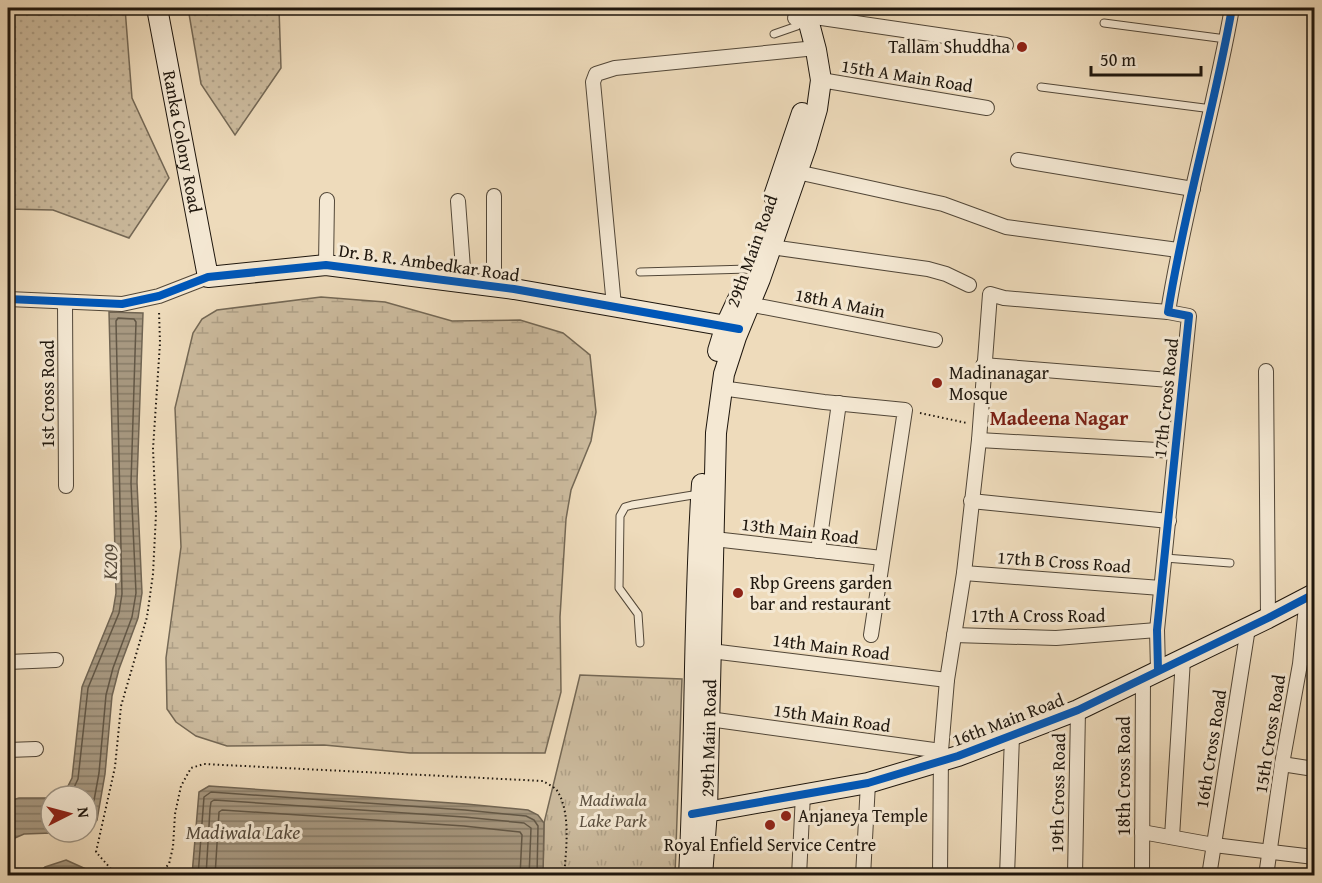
<svg xmlns="http://www.w3.org/2000/svg" width="1322" height="883" font-family="'Gentium Book Plus',serif">
<style>
.grass{fill:url(#grass-dots);stroke:#746855;stroke-width:1.5}
.wetland{fill:url(#wetland-marsh);stroke:#746855;stroke-width:1.5}
.park{fill:url(#park-tufts);stroke:#746855;stroke-width:1.5}
.water{fill:url(#water-rules);stroke:#706452;stroke-width:1.5}
.lines{fill:none;stroke-linecap:round;stroke-linejoin:round}
.shore{stroke:#625746;stroke-width:1.5}
.lane-casing{stroke:#524738;stroke-width:9}
.street-casing{stroke:#524738;stroke-width:16}
.secondary-casing{stroke:#1e160d;stroke-width:22}
.path{stroke:#1e160d;stroke-width:2;stroke-dasharray:1.5 3;stroke-linecap:butt}
.lane{stroke:#f4e8d3;stroke-width:7}
.street{stroke:#f4e8d3;stroke-width:14}
.secondary{stroke:#f4e8d3;stroke-width:20}
.cycleway-casing{stroke:#f4e8d3;stroke-width:11}
.cycleway{stroke:#0057b8;stroke-width:8}
.poi-dot{fill:#8f2418;stroke:#f4e8d3;stroke-width:2}
.labels{text-anchor:middle;stroke-width:6;stroke-linejoin:round;paint-order:stroke}
.poi-label{font-size:18px;fill:#1e160d;stroke:#f4e8d3;text-anchor:start}
.street-label{font-size:18px;fill:#1e160d;stroke:#f4e8d3}
.park-label{font-size:18px;font-style:italic;fill:#5b4f3f;stroke:#f4e8d3}
.neighbourhood-label{font-size:20px;font-weight:bold;fill:#7a1f14;stroke:#f4e8d3}
.water-label{font-size:20px;font-style:italic;fill:#554a3b;stroke:#f4e8d3}
</style>
<defs>
<pattern id="grass-dots" width="8" height="8" patternUnits="userSpaceOnUse" patternTransform="scale(1.5)"><rect width="8" height="8" fill="#cbba9d"/><path d="M2 2h.1M6 6h.1" fill="none" stroke="#ae9f86" stroke-width="1.8" stroke-linecap="round"/></pattern>
<pattern id="wetland-marsh" width="20" height="14" patternUnits="userSpaceOnUse" patternTransform="scale(1.5)"><rect width="20" height="14" fill="#cbba9d"/><path d="M1 5h8M5 5V1M11 12h8M15 12V8" fill="none" stroke="#ae9f86"/></pattern>
<pattern id="park-tufts" width="24" height="20" patternUnits="userSpaceOnUse" patternTransform="scale(1.5)"><rect width="24" height="20" fill="#cbba9d"/><path d="M3 7l-1-3M5 7V3M7 7l1-3M15 17l-1-3M17 17v-4M19 17l1-3" fill="none" stroke="#ae9f86"/></pattern>
<pattern id="water-rules" width="6" height="5" patternUnits="userSpaceOnUse" patternTransform="scale(1.5)"><rect width="6" height="5" fill="#a79880"/><path d="M0 2.5h6" fill="none" stroke="#877b67"/></pattern>
</defs>
<rect width="100%" height="100%" fill="#eedbbb"/>
<filter id="stains"><feTurbulence type="fractalNoise" baseFrequency=".00333" numOctaves="4"/><feColorMatrix values="0 0 0 0 .2 0 0 0 0 .09 0 0 0 0 .02 0 0 0 .5 -.17"/></filter>
<radialGradient id="worn" r=".72"><stop offset=".6" stop-color="#630" stop-opacity="0"/><stop offset="1" stop-color="#630" stop-opacity=".3"/></radialGradient>
<g class="grass">
<path d="M8 8H125L132 98 169 178 129 238 53 210 8 209Z"/>
<path d="M188 8H279L281 68 235 135 201 84Z"/>
</g>
<path class="wetland" d="M321 297 385 302 452 321 520 320 563 333 590 355 596 412 591 441 571 490 566 519 560 617 561 692 545 753H410L324 745 227 746 196 736 176 722 167 709 166 658 181 547 175 408 193 333 202 319 217 310Z"/>
<path class="park" d="M580 675 682 679 675 875 543 876 544 823Z"/>
<g class="water">
<path d="M109 312 143 313 137 482 142 593 138 618 119 669 112 696 105 774 97 820 87 829V796H63L72 778 82 687 113 611 116 593Z"/>
<path d="M209 786 466 804 528 810 538 815 544 823 543 875H192L199 792Z"/>
<path d="M19 798H51V832H80L24 834 8 841V801Z"/>
<path d="M66 860 97 874 99 875H36L45 867Z"/>
</g>
<g class="lines">
<g class="shore">
<path d="M70 796 78 779 88 688 119 613 122 594 116 321 118 318 134 319 136 322 131 483 136 593 132 617 113 668 106 695 99 773 91 817 87 822"/>
<path d="M198 876 204 797 211 792 465 810 526 816 534 820 538 826 537 876"/>
<path d="M206 876 210 809 211 802 214 800 464 817 524 823 531 828 529 876"/>
<path d="M215 876 219 812 222 810 464 826 520 832 522 835 520 876"/>
</g>
<g class="lane-casing">
<g id="lane">
<path d="M1104 23 1226 39"/>
<path d="M774 34 797 26"/>
<path d="M1041 87 1212 109"/>
<path d="M640 272 749 269"/>
<path d="M1165 558 1230 563"/>
<path d="M640 643 638 614 619 588 620 516 625 507 632 505 699 494"/>
</g>
</g>
<g class="street-casing">
<g id="street">
<path d="M795 18 808 16 1006 45"/>
<path d="M821 80 987 108"/>
<path d="M1018 160 1193 189"/>
<path d="M797 172 943 204 1006 227 1178 250"/>
<path d="M458 201 464 282"/>
<path d="M771 247 928 269 946 274 969 285"/>
<path d="M326 265 327 200"/>
<path d="M494 286V196"/>
<path d="M8 299 122 304 159 296 208 277"/>
<path d="M65 302 66 486"/>
<path d="M743 303 935 340"/>
<path d="M614 306 593 82 596 74 615 68 816 48"/>
<path d="M983 365 1182 381"/>
<path d="M1266 371 1268 618"/>
<path d="M721 388 824 402 905 410 871 635"/>
<path d="M979 440 1175 451"/>
<path d="M971 501 1169 521"/>
<path d="M714 539 882 558"/>
<path d="M818 551 839 403"/>
<path d="M964 573 1161 588"/>
<path d="M954 635 1056 638 1157 630"/>
<path d="M711 651 947 680"/>
<path d="M8 662 56 660"/>
<path d="M1158 670 1157 630 1189 316 1168 312C1184 210 1214 110 1232 8"/>
<path d="M709 719 941 751 940 876"/>
<path d="M8 750 36 749"/>
<path d="M941 751 947 680 964 573 979 440 990 294 1004 298 1168 312"/>
<path d="M1282 764 1314 769"/>
<path d="M1142 832 1214 845 1314 857"/>
<path d="M1172 837 1183 659"/>
<path d="M799 876 803 794"/>
<path d="M863 876 868 783"/>
<path d="M1007 876 1012 736"/>
<path d="M1075 876 1078 710"/>
<path d="M1142 876 1143 677"/>
<path d="M1209 876 1248 628"/>
<path d="M1266 876 1282 764 1300 664 1307 597"/>
</g>
</g>
<g class="secondary-casing">
<g id="secondary">
<path id="s1" d="M157 8 208 277 326 265 514 289 738 328"/>
<path d="M774 196 802 113"/>
<path d="M718 351 726 325 740 295"/>
<path d="M695 814 868 783 958 756 1078 710 1268 618 1314 594"/>
<path d="M689 876C696 745 693 614 702 484"/>
<path id="s2" d="M702 876 707 811 716 433 724 374 736 337 760 279 806 147 817 109 821 80 816 50 805 8"/>
</g>
</g>
<g class="path">
<path d="M920 413 967 423"/>
<path d="M137 876 111 869 96 852 115 767 121 706 147 617 153 574 156 514 153 449 160 343 159 311"/>
<path d="M157 876 169 864 173 847 175 814 181 786 191 768 204 764 543 781C548 784 555 787 558 792 571 814 566 851 564 876"/>
</g>
<use href="#lane" class="lane"/>
<use href="#street" class="street"/>
<use href="#secondary" class="secondary"/>
<g class="cycleway-casing">
<g id="cycleway">
<path d="M8 299 122 304 159 296 208 277 326 265 514 289 739 329"/>
<path d="M1158 670 1157 630 1189 316 1168 312C1184 210 1214 110 1232 8"/>
<path d="M692 814 868 783 958 756 1078 710 1268 618 1314 594"/>
</g>
</g>
<use href="#cycleway" class="cycleway"/>
</g>
<g class="poi-dot">
<circle cx="1022" cy="47" r="6"/>
<circle cx="937" cy="383" r="6"/>
<circle cx="738" cy="593" r="6"/>
<circle cx="786" cy="816" r="6"/>
<circle cx="770" cy="825" r="6"/>
</g>
<g class="labels">
<g class="poi-label">
<text x="1010" y="53" text-anchor="end">Tallam Shuddha</text>
<text x="949" y="379">Madinanagar<tspan x="949" dy="21">Mosque</tspan></text>
<text x="750" y="589">Rbp Greens garden<tspan x="750" dy="21">bar and restaurant</tspan></text>
<text x="798" y="822">Anjaneya Temple</text>
<text x="770" y="851" text-anchor="middle">Royal Enfield Service Centre</text>
</g>
<g class="street-label">
<text transform="translate(907 76) rotate(9)" y="6">15th A Main Road</text>
<text dy="6" stroke="none"><textPath href="#s1" startOffset="136">Ranka Colony Road</textPath></text>
<text transform="translate(752 251) rotate(-70)" y="6">29th Main Road</text>
<text transform="translate(429 263) rotate(8)" y="6">Dr. B. R. Ambedkar Road</text>
<text transform="translate(840 303) rotate(11)" y="6">18th A Main</text>
<text transform="translate(48 394) rotate(-90)" y="6">1st Cross Road</text>
<text transform="translate(1166 398) rotate(-84)" y="6">17th Cross Road</text>
<text transform="translate(800 531) rotate(7)" y="6">13th Main Road</text>
<text transform="translate(1064 562) rotate(4)" y="6">17th B Cross Road</text>
<text x="1038" y="622">17th A Cross Road</text>
<text transform="translate(831 647) rotate(7)" y="6">14th Main Road</text>
<text transform="translate(832 718) rotate(8)" y="6">15th Main Road</text>
<text transform="translate(1008 720) rotate(-21)" y="6">16th Main Road</text>
<text transform="translate(1270 734) rotate(-81)" y="6">15th Cross Road</text>
<text dy="6" stroke="none"><textPath href="#s2" startOffset="138">29th Main Road</textPath></text>
<text transform="translate(1211 749) rotate(-81)" y="6">16th Cross Road</text>
<text transform="translate(1124 776) rotate(-90)" y="6">18th Cross Road</text>
<text transform="translate(1058 793) rotate(-89)" y="6">19th Cross Road</text>
</g>
<g class="park-label">
<text x="613" y="806">Madiwala<tspan x="613" dy="21">Lake Park</tspan></text>
</g>
<g class="neighbourhood-label">
<text x="1059" y="425">Madeena Nagar</text>
</g>
<g class="water-label">
<text transform="translate(110 562) rotate(-89)" y="7">K209</text>
<text x="243" y="839">Madiwala Lake</text>
</g>
</g>
<rect width="1322" height="883" fill="none" stroke="#eedbbb" stroke-width="30"/>
<rect x="9" y="9" width="1304" height="865" fill="none" stroke="#1e160d" stroke-width="3"/>
<rect x="15" y="15" width="1292" height="853" fill="none" stroke="#1e160d" stroke-width="1.5"/>
<g transform="translate(69 814) rotate(84)"><circle r="28" fill="#f4e8d3" stroke="#9e9484" stroke-width="1.5"/>
<path d="M0-4.5L10 22L0 15L-10 22Z" fill="#8f2418"/>
<text y="-9" font-size="16" font-weight="bold" text-anchor="middle" fill="#1e160d">N</text>
</g>
<path d="M1091 66v9h110v-9" fill="none" stroke="#1e160d" stroke-width="3"/>
<text x="1100" y="66" font-size="18" fill="#1e160d" stroke="#f4e8d3" stroke-width="4.5" paint-order="stroke">50 m</text>
<rect width="100%" height="100%" filter="url(#stains)"/>
<rect width="100%" height="100%" fill="url(#worn)"/>
</svg>
